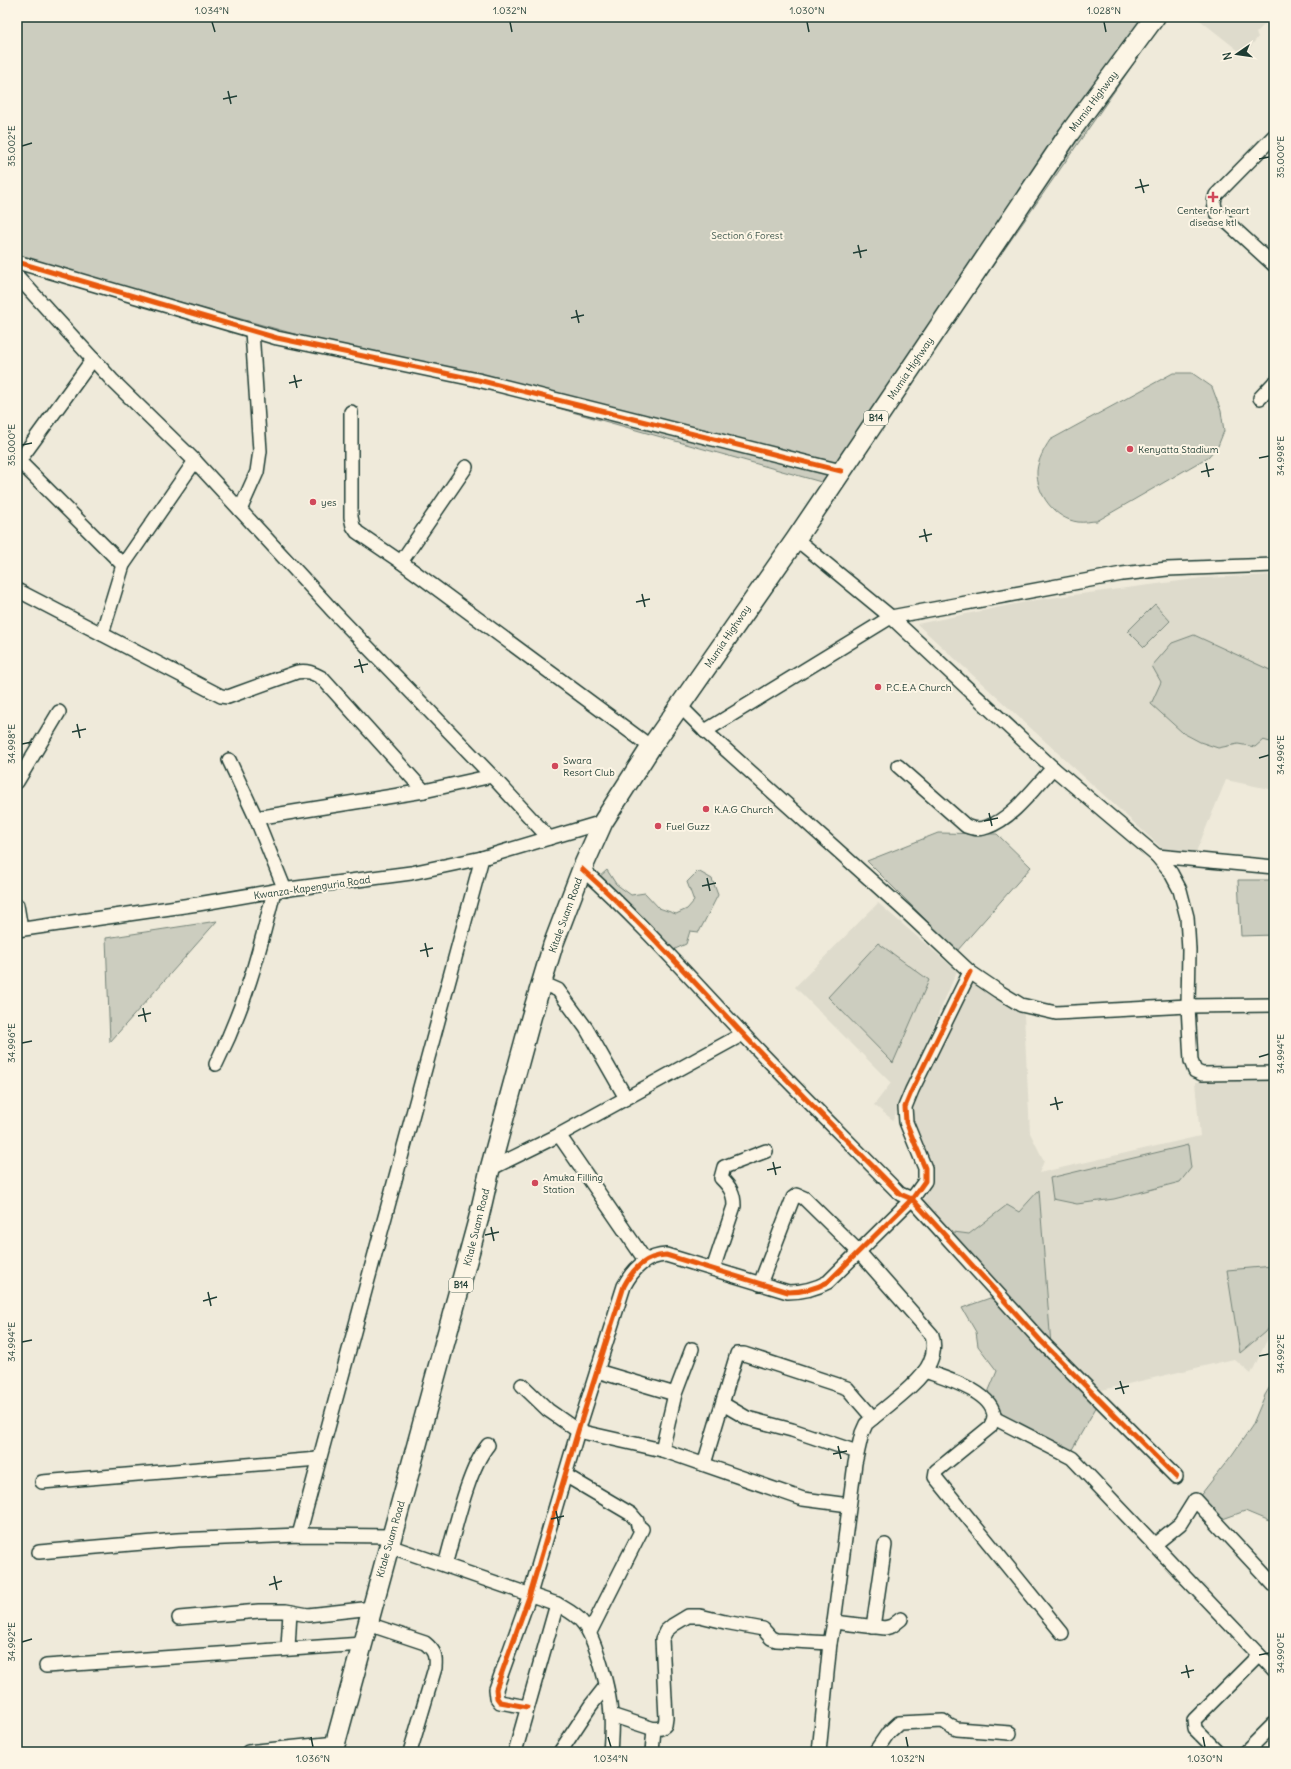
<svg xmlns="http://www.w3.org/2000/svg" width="1291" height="1769" font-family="Delius,sans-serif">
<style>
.built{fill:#dedbcc}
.green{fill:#cccdbf;stroke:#76857a}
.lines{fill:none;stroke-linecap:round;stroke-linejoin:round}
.minor-casing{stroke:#1f3d34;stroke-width:16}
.highway-casing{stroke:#1f3d34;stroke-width:22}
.minor{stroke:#fcf5e5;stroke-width:13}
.highway{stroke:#fcf5e5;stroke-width:19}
.cycleway-casing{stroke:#fcf5e5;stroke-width:8}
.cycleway{stroke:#e8590c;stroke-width:5}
.ticks{fill:none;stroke:#1f3d34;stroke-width:1.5}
.poi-dot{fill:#d1495b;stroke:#fcf5e5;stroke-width:1.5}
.labels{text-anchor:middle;stroke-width:4;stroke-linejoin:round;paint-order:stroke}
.shield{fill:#fcf5e5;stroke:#617469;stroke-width:1}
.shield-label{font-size:9px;font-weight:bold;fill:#1f3d34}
.street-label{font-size:10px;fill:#1f3d34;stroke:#fcf5e5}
.poi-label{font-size:10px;fill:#1f3d34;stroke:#fcf5e5;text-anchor:start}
.park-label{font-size:10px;fill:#425a50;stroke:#fcf5e5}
.neatline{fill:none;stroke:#1f3d34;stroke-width:1.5}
.ticks-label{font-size:10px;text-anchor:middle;fill:#1f3d34}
</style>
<rect width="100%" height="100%" fill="#efeada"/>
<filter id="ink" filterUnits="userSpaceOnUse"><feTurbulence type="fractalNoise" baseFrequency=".025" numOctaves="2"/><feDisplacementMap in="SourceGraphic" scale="8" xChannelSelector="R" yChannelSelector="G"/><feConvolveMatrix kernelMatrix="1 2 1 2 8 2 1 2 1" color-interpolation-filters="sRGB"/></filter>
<g filter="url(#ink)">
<g class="built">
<path d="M1196 17H1272L1256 33 1258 37 1244 55Z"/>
<path d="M1274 575V790L1226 780 1196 852H1166L917 624 1035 600 1203 578Z"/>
<path d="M878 903 957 971 893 1120 874 1105 891 1083 795 987Z"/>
<path d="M971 980 1024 1015 1030 1133 1044 1161 1039 1173 1200 1136 1195 1082 1274 1081V1325L1251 1374 1234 1359 1098 1391 1051 1345 1039 1191 1019 1212 1007 1205 969 1234 946 1231 922 1203 929 1188 909 1116Z"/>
</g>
<g class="green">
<path d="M17 17H1166L839 487 17 256Z"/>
<path d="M1173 373H1192L1212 387 1221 411 1224 431 1218 446 1208 457 1097 521C1091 521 1084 523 1078 522 1055 519 1036 494 1037 471 1038 460 1044 449 1050 440Z"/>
<path d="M1155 604 1170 621 1144 647 1128 631Z"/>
<path d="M1194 635 1270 670 1274 667V743L1263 740 1255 747 1238 744 1218 748 1200 742 1183 733 1151 704 1161 682 1152 666 1172 643Z"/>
<path d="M938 833 997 834 1031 867 957 951 867 861Z"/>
<path d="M607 870 616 884 631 895 645 893 659 908 676 914 687 909 694 901 687 882 698 871 712 879 718 895 699 932 690 931 686 944 673 950 598 878Z"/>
<path d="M1238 880H1274V935L1241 936Z"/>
<path d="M217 921 110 1042 106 938Z"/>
<path d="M878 943 929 980 893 1063 828 997Z"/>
<path d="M1188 1145 1191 1168 1180 1182 1114 1199 1077 1204 1053 1199 1050 1178Z"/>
<path d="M1039 1190 1051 1345 946 1231 969 1234 1007 1205 1019 1212Z"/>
<path d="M1274 1266V1318L1265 1332 1240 1353 1227 1270Z"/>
<path d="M990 1298 999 1302 1098 1404 1070 1453 1004 1418 987 1395 997 1371 978 1346 976 1332 962 1308Z"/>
<path d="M1274 1380V1520L1269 1521 1245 1511 1220 1520 1199 1497 1232 1455 1252 1426 1265 1395Z"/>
</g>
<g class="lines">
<g class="minor-casing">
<g id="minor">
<path d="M1274 136 1216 195C1213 202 1214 206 1217 213L1274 265"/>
<path d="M17 262 277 338 478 380 841 471"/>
<path d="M17 276 112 380 195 461 334 612 492 776 549 838"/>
<path d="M1260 398 1274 383"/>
<path d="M351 412V517L353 526 357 532 401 562 651 747"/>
<path d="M17 459 123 565"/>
<path d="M19 461 93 359"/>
<path d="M240 510 257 472 260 451 252 331"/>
<path d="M796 539 891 617 1053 768 1157 856 1171 873 1180 890 1187 917 1189 950 1188 1006 1191 1061 1195 1071 1202 1074 1274 1073"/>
<path d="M401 562 466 467"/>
<path d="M17 590 221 696 228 697 236 694 297 672C307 670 313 673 322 678L424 791"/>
<path d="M102 634 123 565 195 461"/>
<path d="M680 706 705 731 904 910 970 972 998 991 1021 1005 1056 1013 1188 1006 1274 1005"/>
<path d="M705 731 891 617 1122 574 1167 569 1274 565"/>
<path d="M229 760 256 818 285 890"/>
<path d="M898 766 966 826C973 829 980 830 987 827 1012 819 1035 787 1053 768"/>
<path d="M17 782 59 712"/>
<path d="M256 818 424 791 492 776"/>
<path d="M1157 856 1274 867"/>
<path d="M582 869C639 920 690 978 743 1034 794 1088 847 1140 900 1194L912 1199 1041 1341 1176 1477"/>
<path d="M17 905 21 929"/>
<path d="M17 930 198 904 274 891 411 873 482 858 603 822"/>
<path d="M542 983 558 990 586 1028 626 1098"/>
<path d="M216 1064C245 1006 259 954 274 891"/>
<path d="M559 1135 645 1260"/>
<path d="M490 1169 559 1135 743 1034"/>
<path d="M713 1269 734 1206C734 1193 730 1187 721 1178L724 1167 766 1151"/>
<path d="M760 1284 793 1198 797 1195 804 1198 859 1252 932 1335C935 1345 934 1353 930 1362 922 1382 883 1409 866 1424L862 1433 855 1463 834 1622 830 1643 819 1752"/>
<path d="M597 1371 675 1394"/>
<path d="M925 1371C944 1378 995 1392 994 1418 993 1421 991 1425 990 1427L936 1471 935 1477 1062 1633"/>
<path d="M522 1385 548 1410 578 1431 662 1450 803 1499 849 1505"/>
<path d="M723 1404 747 1418 792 1430 857 1452"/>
<path d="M994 1418 1072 1458 1259 1655"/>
<path d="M662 1450 675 1394 692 1349"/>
<path d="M704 1464 737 1354H744L847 1388 873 1418"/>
<path d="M565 1475 631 1514 637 1521 638 1526 642 1529 590 1632"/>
<path d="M42 1482 318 1459"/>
<path d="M299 1535 482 858"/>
<path d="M1154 1545 1180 1524 1195 1500 1274 1585"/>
<path d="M389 1546 557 1604C565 1609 576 1614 582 1622 596 1638 610 1693 611 1715 612 1727 611 1740 610 1752"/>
<path d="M39 1552 177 1540 299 1535 391 1536"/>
<path d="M445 1565C455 1531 467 1471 488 1445"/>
<path d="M179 1618 259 1611H286L308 1615 372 1608"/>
<path d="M834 1622 885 1628 892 1626 901 1619"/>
<path d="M368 1624 425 1643C435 1651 436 1656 435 1668L410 1752"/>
<path d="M873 1627 885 1545"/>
<path d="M288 1648 290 1612"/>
<path d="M46 1666 362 1644"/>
<path d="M527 1707 500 1702 497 1698 496 1689 530 1594 578 1431 624 1286C633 1269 645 1256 666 1255L788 1292C802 1292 815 1289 828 1282L912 1199 925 1181V1168L906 1122 905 1107 912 1090 970 972"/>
<path d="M611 1715 654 1729 661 1728 665 1725 666 1718 662 1639 666 1631 673 1625 688 1616H700L725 1622 763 1629 771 1638 776 1640 830 1643"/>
<path d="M248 1752 336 1743"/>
<path d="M515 1752 557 1604"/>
<path d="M560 1752 591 1705 606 1686"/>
<path d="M652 1752 654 1729"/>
<path d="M875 1752 888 1733 899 1723 943 1721 950 1726 957 1729 1010 1733"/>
<path d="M1218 1752 1195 1729 1194 1720 1259 1655 1274 1671"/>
<path d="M1246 1752 1274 1724"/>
</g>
</g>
<g class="highway-casing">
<path id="highway" d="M333 1752 479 1217 490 1169 531 1018 553 945 582 869 603 822 651 747 796 539 1068 135 1155 17"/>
</g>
<use href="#minor" class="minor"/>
<use href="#highway" class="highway"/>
<g class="cycleway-casing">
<g id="cycleway">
<path d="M17 262 277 338 478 380 841 471"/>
<path d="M582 869C639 920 690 978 743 1034 794 1088 847 1140 900 1194L912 1199 1041 1341 1176 1477"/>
<path d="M527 1707 500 1702 497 1698 496 1689 530 1594 578 1431 624 1286C633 1269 645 1256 666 1255L788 1292C802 1292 815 1289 828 1282L912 1199 925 1181V1168L906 1122 905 1107 912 1090 970 972"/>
</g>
</g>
<use href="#cycleway" class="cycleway"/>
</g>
</g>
<path class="ticks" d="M212 22 215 32M510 22 512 32M807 22 809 32M1104 22 1106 32M228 91 231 104M223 99 237 96M22 146 32 143M1259 159 1269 157M1140 179 1144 193M1135 188 1149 185M858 245 861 258M853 253 867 250M576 310 579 323M571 318 584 315M294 375 297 388M289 383 302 380M22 445 32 443M1259 458 1269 456M1206 463 1209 477M1201 472 1214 469M924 529 927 542M919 537 932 534M642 594 645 607M636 602 650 599M359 659 363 673M354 667 368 664M77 724 80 738M72 732 86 729M22 744 32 742M1259 758 1269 755M989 813 992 826M984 821 998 818M707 878 710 891M702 886 716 883M425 943 428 957M420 951 433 948M143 1008 146 1022M138 1016 151 1013M22 1043 32 1041M1259 1057 1269 1054M1055 1097 1058 1110M1050 1105 1063 1102M773 1162 776 1175M767 1170 781 1167M491 1227 494 1241M485 1235 499 1232M208 1292 211 1306M203 1301 217 1297M22 1342 32 1340M1259 1356 1269 1354M1120 1381 1124 1394M1115 1389 1129 1386M838 1446 841 1459M833 1454 847 1451M556 1511 559 1525M551 1519 564 1516M274 1576 277 1590M269 1585 282 1581M22 1642 32 1639M1259 1655 1269 1653M1186 1665 1189 1678M1181 1673 1194 1670M311 1737 313 1747M608 1737 611 1747M906 1737 908 1747M1203 1737 1205 1747"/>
<g class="poi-dot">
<path d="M1211 191h4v4h4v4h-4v4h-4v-4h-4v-4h4z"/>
<circle cx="1130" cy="449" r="4"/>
<circle cx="313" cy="502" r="4"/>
<circle cx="878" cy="687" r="4"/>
<circle cx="555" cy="766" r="4"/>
<circle cx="706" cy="809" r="4"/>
<circle cx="658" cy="826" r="4"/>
<circle cx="535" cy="1183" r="4"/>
</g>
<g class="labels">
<g class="shield">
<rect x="864" y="411" width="24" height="14" rx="3"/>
<rect x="449" y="1278" width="24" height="14" rx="3"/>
</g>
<g class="shield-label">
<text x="876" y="421">B14</text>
<text x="461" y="1288">B14</text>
</g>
<g class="street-label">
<text transform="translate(1093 101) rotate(-53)" y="4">Mumia Highway</text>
<text transform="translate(910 368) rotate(-56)" y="4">Mumia Highway</text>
<text transform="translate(727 636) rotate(-56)" y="4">Mumia Highway</text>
<text transform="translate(312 887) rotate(-8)" y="4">Kwanza-Kapenguria Road</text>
<text transform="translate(565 915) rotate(-70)" y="4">Kitale Suam Road</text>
<text transform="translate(476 1227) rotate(-76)" y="4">Kitale Suam Road</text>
<text transform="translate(390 1539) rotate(-74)" y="4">Kitale Suam Road</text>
</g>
<g class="poi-label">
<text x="1213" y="214" text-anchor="middle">Center for heart<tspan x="1213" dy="12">disease ktl</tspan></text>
<text x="1138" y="453">Kenyatta Stadium</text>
<text x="321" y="506">yes</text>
<text x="886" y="691">P.C.E.A Church</text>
<text x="563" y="764">Swara<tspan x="563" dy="12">Resort Club</tspan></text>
<text x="714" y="813">K.A.G Church</text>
<text x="666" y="830">Fuel Guzz</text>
<text x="543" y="1181">Amuka Filling<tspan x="543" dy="12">Station</tspan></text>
</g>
<g class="park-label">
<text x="747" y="239">Section 6 Forest</text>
</g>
</g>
<rect width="1291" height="1769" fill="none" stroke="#fcf5e5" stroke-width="44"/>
<g transform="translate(1237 54) rotate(257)" stroke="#fcf5e5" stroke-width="3" paint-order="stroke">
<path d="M0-3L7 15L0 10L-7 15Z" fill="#1f3d34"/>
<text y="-6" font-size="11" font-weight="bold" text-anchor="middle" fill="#1f3d34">N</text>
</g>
<rect x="22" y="22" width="1247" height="1725" class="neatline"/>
<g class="ticks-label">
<text x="212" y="14">1.034°N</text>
<text x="510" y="14">1.032°N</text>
<text x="807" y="14">1.030°N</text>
<text x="1104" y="14">1.028°N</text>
<text transform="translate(11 146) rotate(-90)" y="4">35.002°E</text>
<text transform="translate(1280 157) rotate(-90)" y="4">35.000°E</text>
<text transform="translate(11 445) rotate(-90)" y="4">35.000°E</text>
<text transform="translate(1280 456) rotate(-90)" y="4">34.998°E</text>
<text transform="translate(11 744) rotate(-90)" y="4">34.998°E</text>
<text transform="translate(1280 755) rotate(-90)" y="4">34.996°E</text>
<text transform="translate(11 1043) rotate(-90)" y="4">34.996°E</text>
<text transform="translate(1280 1054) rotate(-90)" y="4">34.994°E</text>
<text transform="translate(11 1342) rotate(-90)" y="4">34.994°E</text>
<text transform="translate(1280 1354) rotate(-90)" y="4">34.992°E</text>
<text transform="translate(11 1642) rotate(-90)" y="4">34.992°E</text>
<text transform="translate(1280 1653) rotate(-90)" y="4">34.990°E</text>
<text x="313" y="1762">1.036°N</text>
<text x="611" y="1762">1.034°N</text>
<text x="908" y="1762">1.032°N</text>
<text x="1205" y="1762">1.030°N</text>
</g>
</svg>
